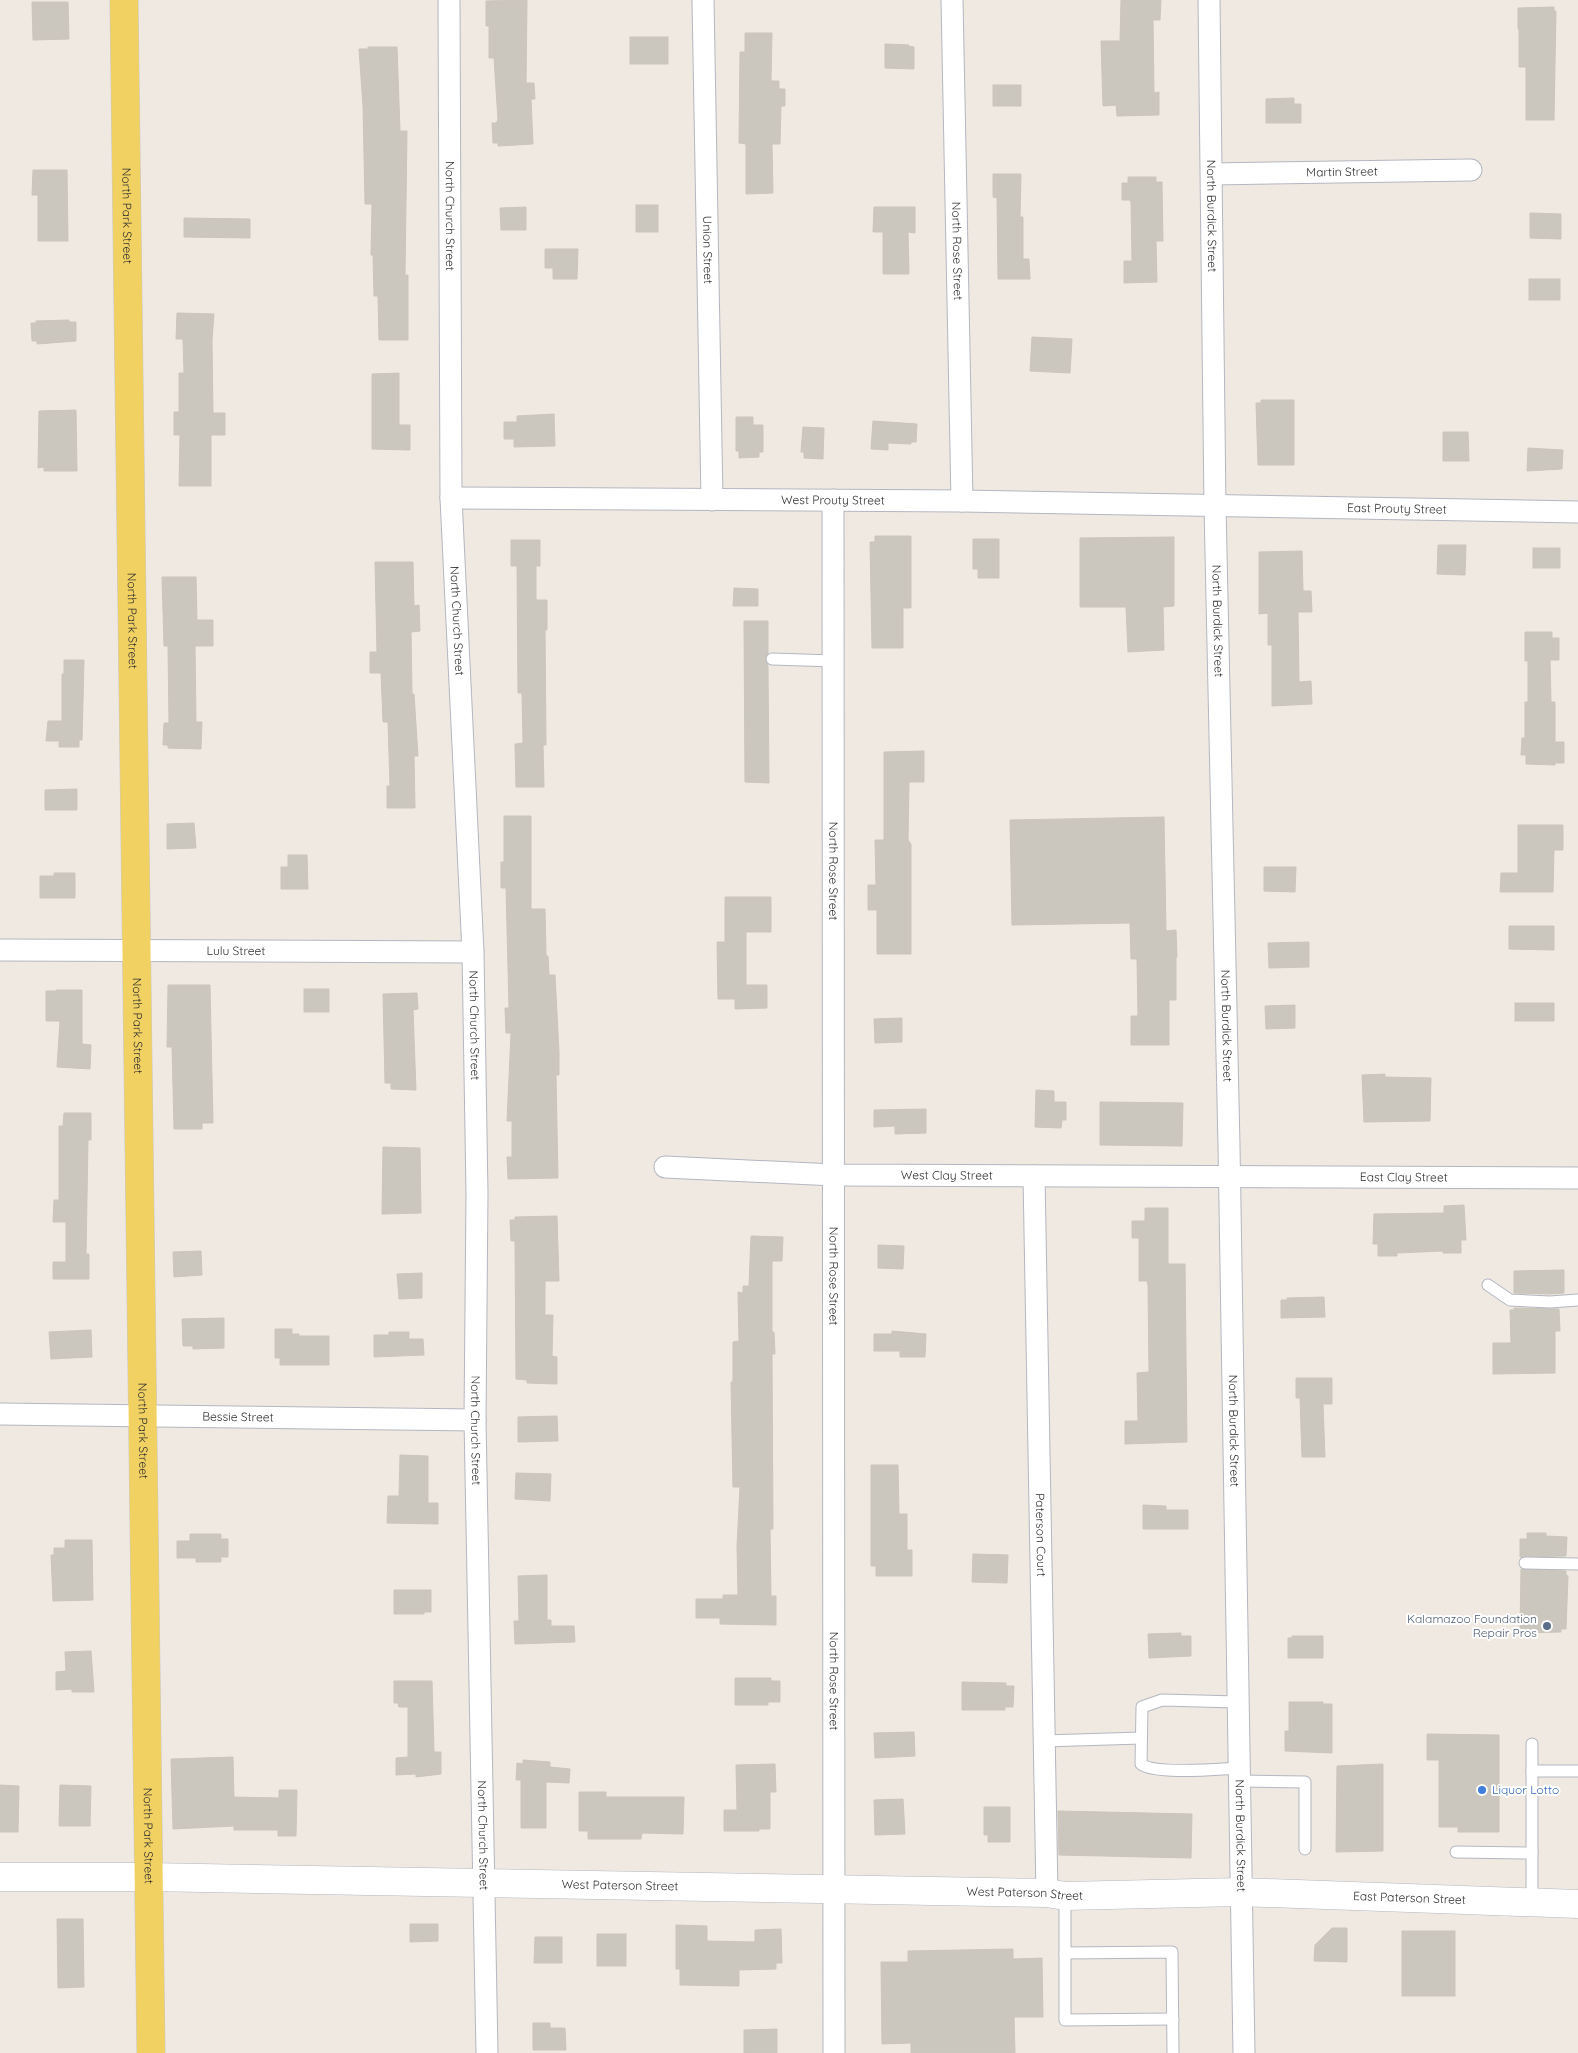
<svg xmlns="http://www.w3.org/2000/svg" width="1578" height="2053" font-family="Quicksand,sans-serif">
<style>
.building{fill:#cbc7bf;stroke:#cbc5ba}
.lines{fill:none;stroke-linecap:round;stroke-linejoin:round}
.lane-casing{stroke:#b4b7c1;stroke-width:13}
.street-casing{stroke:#b4b7c1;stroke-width:23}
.secondary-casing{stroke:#b4b7c1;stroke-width:29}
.primary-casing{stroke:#c9c9c9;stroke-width:29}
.lane{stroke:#fff;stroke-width:11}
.street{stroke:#fff;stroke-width:21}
.secondary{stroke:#fff;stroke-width:28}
.primary{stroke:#f2d163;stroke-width:28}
.service-dot{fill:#5c6f8a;stroke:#fff;stroke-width:2}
.shop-dot{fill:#3f7fe0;stroke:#fff;stroke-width:2}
.labels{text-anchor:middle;stroke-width:4;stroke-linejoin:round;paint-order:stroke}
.street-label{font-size:12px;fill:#2e2e2e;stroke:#fff}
.service-label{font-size:12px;fill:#4e5e75;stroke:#fff;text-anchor:end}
.shop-label{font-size:12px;fill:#366cbe;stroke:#fff;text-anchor:start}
</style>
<rect width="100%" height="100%" fill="#efe9e1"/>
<g class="building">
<path d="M527 0 526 83H534L535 99H531L533 144 498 146V143H493L492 123H496L498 120 494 58H489V26H486V1Z"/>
<path d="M1121 0H1161L1160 20H1153L1154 93 1159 92V115L1117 116 1116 105 1103 106 1101 41H1120Z"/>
<path d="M32 2H68L69 39 33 40Z"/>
<path d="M1554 7V11H1556L1554 120H1526V67H1519V29H1518V8Z"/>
<path d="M745 33H772L771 81H779V89H785V106H781L780 144H772L773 193 746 194V144L739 143 740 52H745Z"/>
<rect x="630" y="37" width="38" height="27"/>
<path d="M885 44 909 45 908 46 914 47V69L885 68Z"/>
<path d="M368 47H397L400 131H407L405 275H408V340H379L378 296H374L373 255H371L372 204H365L363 106 359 49H368Z"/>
<rect x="993" y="85" width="28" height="21"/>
<path d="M1294 98V104H1301V123H1266V99Z"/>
<path d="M33 170H67L68 241H38V195H32Z"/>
<path d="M993 174H1021L1020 217H1023V259H1029L1030 279H998L997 198 993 197Z"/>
<path d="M1128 177H1156V182H1162L1163 241H1156L1157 282 1124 283V261H1132L1131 202 1130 200H1122V183H1128Z"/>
<rect x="636" y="205" width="22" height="27"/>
<path d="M526 207V230H501L500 208Z"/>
<path d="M874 207H915V233L908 232 909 274H883V232H873Z"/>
<path d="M1530 213 1561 214V239L1530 238Z"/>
<path d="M184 218 250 219V238L184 237Z"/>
<path d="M545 249H578L577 279H553V268H545Z"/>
<rect x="1529" y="279" width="31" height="21"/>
<path d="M177 313 214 314 212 340 213 413H225V435H211V486H179L180 435H174V412H179V373H184L183 339H176Z"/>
<path d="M69 320V322H76V341L37 344V341H32L31 323H36V321Z"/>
<path d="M1032 337 1072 339 1070 373 1030 371Z"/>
<path d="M399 373V425H410V450L372 449V374Z"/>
<path d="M1261 400H1294V465H1258L1256 403H1261Z"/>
<path d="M76 410 77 471H44V467L38 468 39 411Z"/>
<path d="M554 414 555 446 514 447V439H504V422H517V416Z"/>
<path d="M736 417H753V425H763V452H759V457L739 458V451H736Z"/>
<path d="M873 421 917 424 916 442H911V444L888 443V450L871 449Z"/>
<path d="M803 427 824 428 823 459 804 458V452H801Z"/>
<path d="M1443 432H1468L1469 461H1443Z"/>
<path d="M1528 448 1563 450 1562 469 1527 471Z"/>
<path d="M875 536H911V608H903V648H872L870 542H875Z"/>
<path d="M1174 537V606L1163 607 1164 650 1128 652 1126 607H1080V538Z"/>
<path d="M973 539H999V578H978V569H973Z"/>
<path d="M511 540H540V566H536V600H547V630H545L546 745H543L544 787H516L515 744 523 743 522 693H518L517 566H511Z"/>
<path d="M1438 545H1466L1465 575 1437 574Z"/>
<rect x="1533" y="548" width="27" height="20"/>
<path d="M1302 551 1303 591H1311L1312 612H1298L1299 682 1311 681 1312 704 1272 706V645H1268V613L1259 614V552Z"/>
<path d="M375 562H413L414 606 419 605 420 631 411 632 412 694H414L418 756H414L415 808H387V786H390L388 722H383L381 673H370V652H377Z"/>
<path d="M162 577H196L197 620H213V646H195L196 722H202L201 749 168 748V745H163L164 723H169L168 646H164Z"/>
<path d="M734 588 758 589V606H733Z"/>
<path d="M744 621H768V653L765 659 768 666 769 783 745 782Z"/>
<path d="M1525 632H1552V638H1559V660H1550L1551 702H1555V742H1564V763H1555V765L1526 764V755H1521L1522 738H1525V702H1528V661H1525Z"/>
<path d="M64 660H84L82 740H79V747H59V741H46L48 721H62V674H64Z"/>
<path d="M924 751V782H909L908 840 911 844V954H877V910H868V885H876L875 840H884V752Z"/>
<path d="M77 789V810H45V790Z"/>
<path d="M504 816H531V909H545L546 956H548L549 975H555L559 1052V1075H556L558 1178 508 1179 507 1157H512V1121H507L511 1033H506L505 1008H509L506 888H501V862H504Z"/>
<path d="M1164 817 1166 931 1176 930 1177 957H1176V1000H1169V1045H1131V1016H1138L1137 959H1131L1130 923 1012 925 1010 820Z"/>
<path d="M194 823 196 848 167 849V824Z"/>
<path d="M1518 825H1563V850H1554L1553 892H1500L1501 873H1518Z"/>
<path d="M288 855H307L308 889H281V867H288Z"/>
<path d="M1264 867H1296L1295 892 1264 891Z"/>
<path d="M54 873H75V898H40V876H54Z"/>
<path d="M725 897H771V932H746V985H767V1008L735 1009V999H718L717 942H725Z"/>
<path d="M1509 926H1554V950L1509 949Z"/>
<path d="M1309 942V967L1269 968 1268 943Z"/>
<path d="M168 985H210L213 1123H202V1129H174L172 1047H167Z"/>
<rect x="304" y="989" width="25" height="23"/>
<path d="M56 990H82V1044L91 1045 90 1069 57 1067 60 1021H46V991H56Z"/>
<path d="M417 993 418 1009 413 1010 416 1090 391 1089V1083H385L383 994Z"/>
<rect x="1515" y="1003" width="39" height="18"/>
<path d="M1295 1005V1028L1266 1029 1265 1006Z"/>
<path d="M902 1018V1042L875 1043 874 1019Z"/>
<path d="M1385 1074V1077L1431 1078 1430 1121 1364 1122 1362 1075Z"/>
<path d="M1036 1090 1054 1091V1102H1066V1120H1062L1061 1128 1035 1127Z"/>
<path d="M1100 1102 1183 1103 1182 1146 1100 1145Z"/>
<path d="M926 1109V1133L895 1134V1126L874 1127V1110Z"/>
<path d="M64 1113H91V1140H88L86 1254H89V1279H53V1262H66V1222H53L54 1200H59V1126H63Z"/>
<path d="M383 1147 420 1148 421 1213 382 1214Z"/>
<path d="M1464 1205 1466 1240H1461V1253H1443V1251L1397 1253V1256H1378V1244H1373L1374 1214 1444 1213V1206Z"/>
<path d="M1145 1208H1168V1264H1185L1187 1442 1125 1444V1421H1138L1137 1373 1149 1372 1148 1285 1147 1281H1139V1238H1132V1221H1145Z"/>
<path d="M557 1216 559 1281H545V1315H553L552 1356 557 1357V1384L527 1383V1380L516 1379 515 1241H511L510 1220H515V1217Z"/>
<path d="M751 1236 783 1237 782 1261H772V1332H774L775 1354H772L773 1529H770L771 1596H776V1625L720 1624V1618H696V1599H723V1595H738L737 1546 740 1487H733L731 1382H733V1342L739 1341 738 1292 743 1293V1286H749Z"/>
<path d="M878 1245 904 1246 903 1269 878 1268Z"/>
<path d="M201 1251 202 1275 174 1277 173 1252Z"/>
<path d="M1564 1270V1293L1550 1294 1514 1293V1271Z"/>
<path d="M422 1273V1298L399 1299 397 1274Z"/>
<path d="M1324 1297 1325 1317 1281 1318V1300H1287V1298Z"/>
<path d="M1514 1308 1559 1309 1560 1331H1555V1373L1493 1374V1343H1511L1510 1310H1514Z"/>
<path d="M224 1318V1348L193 1349V1346H183L182 1319Z"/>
<path d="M275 1329H292V1334H299V1336H329V1365H280V1358H275Z"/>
<path d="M91 1330 92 1357 51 1359 49 1332Z"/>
<path d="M892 1331 926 1334 925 1357H900V1351H874V1334H892Z"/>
<path d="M389 1332H409V1339H423L424 1355 374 1357V1335H389Z"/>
<path d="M1296 1378H1332V1404H1323L1325 1457H1302L1300 1398H1296Z"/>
<path d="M557 1416 558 1441 518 1442V1417Z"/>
<path d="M400 1455 428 1456V1503H438V1524L387 1523 388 1496H399Z"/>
<path d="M871 1465H898L899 1514H907V1550H912V1576H876V1566H871Z"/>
<path d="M516 1473 551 1474 550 1501 515 1499Z"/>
<path d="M1143 1505 1166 1506V1510H1188V1529H1143Z"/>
<path d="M1527 1533H1546V1536L1567 1537 1566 1556 1520 1557V1539H1527Z"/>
<path d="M190 1534H221V1539H228V1557H221V1562H196V1558H177V1541H190Z"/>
<path d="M65 1540H92L93 1600 53 1601 51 1555H54V1548H65Z"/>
<path d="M973 1554 1008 1555 1007 1583 972 1582Z"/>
<path d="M1521 1569 1566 1571V1575L1568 1576 1566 1629H1561V1632L1520 1633Z"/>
<path d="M547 1575V1620H551V1626H574L575 1642 515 1644 514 1621H519L518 1576Z"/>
<path d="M394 1590H431V1612H424V1614H394Z"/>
<path d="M1181 1633V1636H1191V1656L1149 1658 1148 1634Z"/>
<path d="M1292 1636H1323V1658H1288V1638H1292Z"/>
<path d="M91 1651 94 1692H72V1689L56 1690V1672L66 1671 65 1652Z"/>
<path d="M735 1678H771V1681H780V1702H768V1705H735Z"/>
<path d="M394 1681H432L434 1752H441V1774L416 1777V1774L396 1775V1758L408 1757V1707H399L398 1703H394Z"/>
<path d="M962 1682 1006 1683V1686H1014L1013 1707H1005V1710H962Z"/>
<path d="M1289 1702H1323V1704H1332V1753L1285 1751V1731H1289Z"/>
<path d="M914 1732 915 1756 875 1758 874 1733Z"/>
<path d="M1427 1734 1499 1735V1832H1458V1827H1439V1760H1427Z"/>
<path d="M233 1757 234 1797 279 1798V1790H297L296 1836H278V1830H234V1826L173 1829 171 1759Z"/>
<path d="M523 1760 550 1762V1767L570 1769 569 1783 546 1782V1828H521V1780H516L517 1763 523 1764Z"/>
<path d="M775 1764 776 1792H770V1829H759V1831H724V1810H737L736 1765Z"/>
<path d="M1383 1764V1851L1336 1852 1337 1766Z"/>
<path d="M0 1785 19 1786 18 1832H0Z"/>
<path d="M60 1785 91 1786 90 1826H59Z"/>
<path d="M579 1792H606V1797H684L683 1834 642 1833 641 1839H588V1831H579Z"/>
<path d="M903 1799 905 1834 875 1835 874 1800Z"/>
<path d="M984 1807H1010V1842H988V1835H984Z"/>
<path d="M1058 1811 1192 1814 1191 1858 1059 1855Z"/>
<path d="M57 1919H83L84 1987 58 1988Z"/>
<path d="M410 1924H438V1941L410 1942Z"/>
<path d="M676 1925 707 1926V1941L755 1942V1930L781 1929 782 1963H776V1969L739 1970V1986L680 1985V1969H676Z"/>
<path d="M1332 1928H1347V1962L1314 1961 1315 1945Z"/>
<rect x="1402" y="1931" width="53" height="65"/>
<rect x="597" y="1934" width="29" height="32"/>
<path d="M535 1937H562V1963H534Z"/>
<path d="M1013 1949V1959L1042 1958 1043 2017H1014L1015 2053H911V2043L882 2044 881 1962H908V1951Z"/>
<path d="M533 2023H550V2028H565L566 2050H533Z"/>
<path d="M777 2029V2053H744V2030Z"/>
</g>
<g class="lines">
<g class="lane-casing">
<g id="lane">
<path d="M772 659 834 661"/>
<path d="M1488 1285 1510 1300 1550 1302 1578 1300"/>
<path d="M1525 1563 1578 1564"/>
<path d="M1237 1702 1162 1700 1142 1707 1141 1764C1155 1775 1218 1769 1239 1768"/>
<path d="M1044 1741 1141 1738"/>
<path d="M1532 1771H1578"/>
<path d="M1239 1781 1305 1782V1849"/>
<path d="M1456 1852 1532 1853"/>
<path d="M1065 1896V1953L1172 1952 1173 2053"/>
<path d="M1532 1902V1744"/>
<path d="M1065 1953V2020L1173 2019"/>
</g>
</g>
<g class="street-casing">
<g id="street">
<path id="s1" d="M449 0 451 498 473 952 477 1193 475 1420 487 2053"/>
<path id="s2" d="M703 0 712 500"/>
<path id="s3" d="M952 0 962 501"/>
<path id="s4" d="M1209 0 1215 507 1229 1146 1244 2053"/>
<path id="s5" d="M1212 174 1471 170"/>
<path id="s6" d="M451 498 962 501 1578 512"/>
<path id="s7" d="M833 500 834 2053"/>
<path id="s8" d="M0 950 473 952"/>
<path id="s9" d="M665 1167 834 1175 1578 1178"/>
<path id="s10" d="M1034 1176 1047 1893"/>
<path id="s11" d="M0 1414 475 1420"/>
</g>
</g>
<g class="secondary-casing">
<g id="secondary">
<path id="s12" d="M0 1877H148L1047 1893 1065 1896 1240 1892 1578 1904"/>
</g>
</g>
<g class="primary-casing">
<g id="primary">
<path id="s13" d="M124 0 151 2053"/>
</g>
</g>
<use href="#lane" class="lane"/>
<use href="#street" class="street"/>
<use href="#secondary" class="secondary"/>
<use href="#primary" class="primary"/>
</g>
<circle class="service-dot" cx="1547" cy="1626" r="5"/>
<circle class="shop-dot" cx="1482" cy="1790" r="5"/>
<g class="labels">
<g class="street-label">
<text dy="4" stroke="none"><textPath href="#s5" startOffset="130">Martin Street</textPath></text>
<text dy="4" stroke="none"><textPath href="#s13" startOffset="216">North Park Street</textPath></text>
<text dy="4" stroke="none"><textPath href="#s1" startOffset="216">North Church Street</textPath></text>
<text dy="4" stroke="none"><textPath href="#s4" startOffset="216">North Burdick Street</textPath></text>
<text dy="4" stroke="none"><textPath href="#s2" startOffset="250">Union Street</textPath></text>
<text dy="4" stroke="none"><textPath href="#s3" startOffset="251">North Rose Street</textPath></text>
<text dy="4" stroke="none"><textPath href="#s6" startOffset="382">West Prouty Street</textPath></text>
<text dy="4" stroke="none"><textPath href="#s6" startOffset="946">East Prouty Street</textPath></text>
<text dy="4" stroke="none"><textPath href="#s13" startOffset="621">North Park Street</textPath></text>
<text dy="4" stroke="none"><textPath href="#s1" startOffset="621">North Church Street</textPath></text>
<text dy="4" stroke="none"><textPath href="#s4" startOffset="621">North Burdick Street</textPath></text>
<text dy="4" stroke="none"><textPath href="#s7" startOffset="371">North Rose Street</textPath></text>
<text dy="4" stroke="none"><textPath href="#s8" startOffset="236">Lulu Street</textPath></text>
<text dy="4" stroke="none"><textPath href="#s13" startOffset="1026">North Park Street</textPath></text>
<text dy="4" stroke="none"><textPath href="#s1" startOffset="1026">North Church Street</textPath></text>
<text dy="4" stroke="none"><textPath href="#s4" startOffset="1026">North Burdick Street</textPath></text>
<text dy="4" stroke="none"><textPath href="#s9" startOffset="282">West Clay Street</textPath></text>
<text dy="4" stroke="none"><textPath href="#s9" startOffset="739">East Clay Street</textPath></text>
<text dy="4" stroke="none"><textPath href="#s7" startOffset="776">North Rose Street</textPath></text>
<text dy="4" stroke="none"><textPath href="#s11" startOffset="238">Bessie Street</textPath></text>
<text dy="4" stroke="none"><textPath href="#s13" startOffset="1431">North Park Street</textPath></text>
<text dy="4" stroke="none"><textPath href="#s1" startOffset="1431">North Church Street</textPath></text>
<text dy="4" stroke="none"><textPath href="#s4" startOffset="1431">North Burdick Street</textPath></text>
<text dy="4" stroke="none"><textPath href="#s10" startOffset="359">Paterson Court</textPath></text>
<text dy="4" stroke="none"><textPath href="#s7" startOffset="1181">North Rose Street</textPath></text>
<text dy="4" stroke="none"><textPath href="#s13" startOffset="1836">North Park Street</textPath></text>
<text dy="4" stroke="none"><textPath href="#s1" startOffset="1836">North Church Street</textPath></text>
<text dy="4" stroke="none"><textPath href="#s4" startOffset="1836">North Burdick Street</textPath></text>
<text dy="4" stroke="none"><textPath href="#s12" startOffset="620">West Paterson Street</textPath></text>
<text dy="4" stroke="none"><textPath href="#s12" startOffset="1025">West Paterson Street</textPath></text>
<text dy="4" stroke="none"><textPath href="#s12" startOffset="1410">East Paterson Street</textPath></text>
</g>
<g class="service-label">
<text x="1537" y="1623">Kalamazoo Foundation<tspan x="1537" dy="14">Repair Pros</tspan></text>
</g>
<g class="shop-label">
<text x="1492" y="1794">Liquor Lotto</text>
</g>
</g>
</svg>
